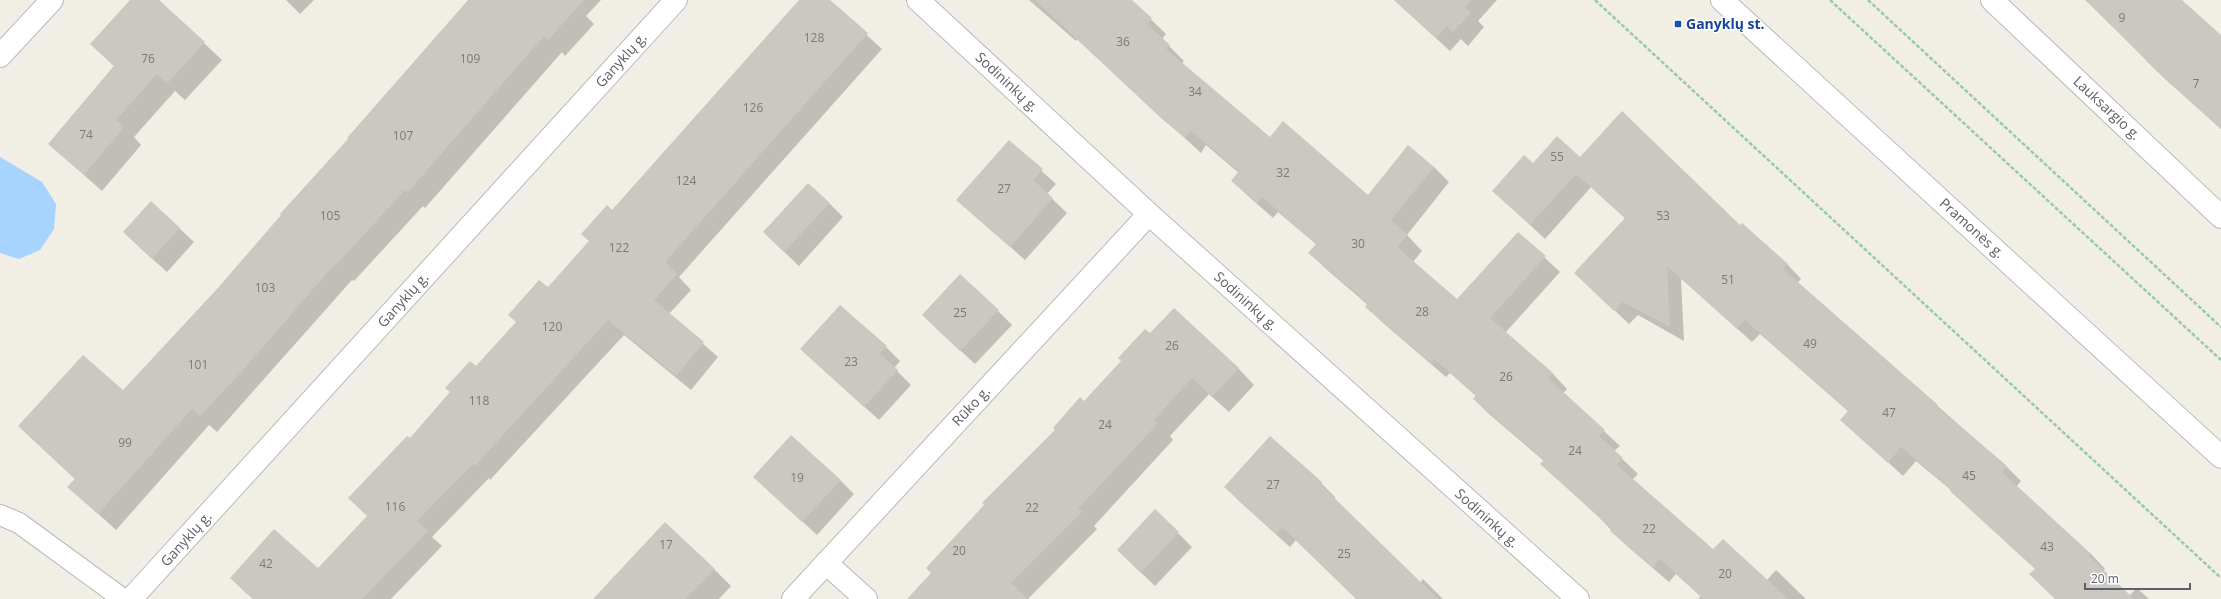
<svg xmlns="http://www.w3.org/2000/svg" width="2221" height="599" font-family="'Open Sans',sans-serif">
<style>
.water{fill:#a6d4ff}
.shadow{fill:#0003}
.building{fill:#cbc8c2}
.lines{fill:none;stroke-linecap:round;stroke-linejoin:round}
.lane-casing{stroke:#b7babf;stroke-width:22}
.street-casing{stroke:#b7babf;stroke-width:24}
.secondary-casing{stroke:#b8bbc1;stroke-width:24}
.path{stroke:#99c9a9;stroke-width:2.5;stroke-dasharray:4 2;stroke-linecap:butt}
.lane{stroke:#fff;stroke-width:20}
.street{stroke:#fff;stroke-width:22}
.secondary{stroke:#fff;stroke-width:22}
.transit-dot{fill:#1a4fb4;stroke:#fff;stroke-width:1.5}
.labels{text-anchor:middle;stroke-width:3;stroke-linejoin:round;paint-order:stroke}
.number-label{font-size:12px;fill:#787a7d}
.transit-label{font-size:14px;font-weight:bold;fill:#164399;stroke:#fff;text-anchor:start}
.street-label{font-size:14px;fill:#5d6066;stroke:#fff}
</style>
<rect width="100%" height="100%" fill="#f0eee5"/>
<path class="water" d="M0 157 42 182 56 204 54 229 40 250 19 259 0 253Z"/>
<g class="shadow">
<path d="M150 0H158L222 60 185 100 175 91 134 137 141 145 102 191 49 144 114 66 91 44Z"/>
<path d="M286 0H314L300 14Z"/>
<path d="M484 0H601L586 16 594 24 565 56 562 52 425 208 423 206 354 281 352 280 217 432 209 425 116 530 69 487 75 479 19 426 123 392Z"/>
<path d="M800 0H828L882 49 679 277 691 290 669 314 718 357 691 390 624 335 490 480 489 478 432 537 442 546 391 599H253L246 593 231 578 318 569 368 516 410 440 590 242 582 234 612 211Z"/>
<path d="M1029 0H1131L1166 34 1162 39 1184 61 1181 64 1270 138 1368 196 1434 167 1449 182 1407 235 1422 251 1413 262 1457 301 1518 233 1560 272 1505 333 1552 373 1567 389 1563 393 1620 446 1614 451 1638 474 1632 480 1713 550 1766 581 1776 570 1806 599H1698L1701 596 1676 574 1669 582 1627 546 1544 461 1489 414 1474 399 1476 396 1450 373 1446 377 1382 322 1367 307 1368 305 1325 268 1310 253 1317 245 1278 212 1273 218 1248 196 1233 181 1239 173 1206 145 1201 153 1077 39 1076 41Z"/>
<path d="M1394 0H1497L1478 21 1484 27 1468 46 1461 39 1450 51Z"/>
<path d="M2086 0H2172L2221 36V129L2164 78Z"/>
<path d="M1009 141 1056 184 1047 194 1067 213 1025 260 957 200Z"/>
<path d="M1580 158 1740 227 1787 264 1801 279 1797 283 2006 466 2021 481 2016 487 2091 554 2105 569 2103 571 2129 596 2137 588 2149 599H2056L2036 569 1951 490 1916 461 1903 476 1842 420 1849 412 1760 334 1752 342 1681 278 1684 341 1638 315 1629 324 1590 287 1626 219 1591 187 1545 239 1494 191 1533 164Z"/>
<path d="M151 202 194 242 167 272 138 246Z"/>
<path d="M829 203 843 217 799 266 778 246Z"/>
<path d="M998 311 1012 325 975 364 937 329Z"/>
<path d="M1150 335 1238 368 1254 385 1229 412 1209 394 1170 436 1173 440 1094 526 1097 529 1028 599H931L1084 403Z"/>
<path d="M886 347 900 361 894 368 911 385 879 420 801 349Z"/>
<path d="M1270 437 1321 483 1335 497 1334 499 1420 583 1423 579 1443 599H1357L1296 540 1290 547 1239 501 1226 487Z"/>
<path d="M754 477 840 480 854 494 817 535Z"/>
<path d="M1178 533 1192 547 1155 586 1132 564Z"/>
<path d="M714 569 731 586 719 599H594Z"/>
</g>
<g class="building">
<path d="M130 0H159L205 42 167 84 157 74 116 120 124 127 84 175 48 144 114 66 90 44Z"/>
<path d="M468 0H584L548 40 544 36 408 192 405 190 336 265 335 264 243 370 200 416 192 409 98 514 67 487 75 479 18 426 83 355 123 390 217 289 281 215 280 214 348 139 347 138Z"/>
<path d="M799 0H830L868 33 665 262 677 274 654 300 704 342 676 376 608 320 475 466 473 464 417 521 428 531 362 599H253L230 578 274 529 318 568 367 516 348 498 407 436 410 438 450 392 445 388 470 361 476 366 516 322 508 315 539 280 548 287 589 241 581 234 607 205 612 210Z"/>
<path d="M1035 0H1132L1152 18 1147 24 1170 45 1166 49 1270 137 1283 121 1368 195 1408 145 1434 167 1391 220 1408 235 1397 247 1457 299 1518 232 1546 256 1490 318 1553 373 1548 378 1605 430 1599 436 1623 458 1617 465 1713 549 1723 539 1788 599H1703L1660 559 1653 568 1610 531 1612 529 1540 464 1544 460 1473 399 1476 395 1434 359 1431 363 1365 307 1368 303 1308 253 1316 244 1262 197 1257 203 1231 181 1239 171 1191 131 1185 138 1162 119Z"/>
<path d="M1394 0H1471L1465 7 1471 13 1453 32 1447 26 1436 38Z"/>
<path d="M2085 0H2182L2221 35V129L2146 61 2147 60Z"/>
<path d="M1622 111 1740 225 1742 223 1788 264 1783 269 1938 405 1937 407 2007 466 2002 472 2091 554 2089 556 2134 599H2055L2029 574 2035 569 1950 491 1951 489 1901 447 1888 463 1840 420 1848 411 1745 320 1737 329 1667 266 1670 327 1623 302 1614 311 1574 273 1625 218 1576 174 1530 225 1492 191 1524 155 1533 163 1557 136 1580 157Z"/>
<path d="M1009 140 1043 169 1033 180 1053 198 1010 247 956 200Z"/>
<path d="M808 183 830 203 784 252 763 232Z"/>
<path d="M151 201 180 228 152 259 123 232Z"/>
<path d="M960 274 999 310 960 351 922 315Z"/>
<path d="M840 305 887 346 880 354 898 370 864 407 800 349Z"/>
<path d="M1174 308 1239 368 1212 397 1192 378 1154 420 1158 423 1078 509 1082 512 1011 583 1028 599H907L931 573 926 568 984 505 982 503 1055 430 1053 428 1080 397 1084 401 1121 361 1118 358 1145 329 1150 333Z"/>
<path d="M791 435 841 480 802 522 753 477Z"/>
<path d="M1270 436 1322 482 1320 484 1438 599H1356L1282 527 1276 534 1224 487Z"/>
<path d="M1155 509 1179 532 1141 573 1117 550Z"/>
<path d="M665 522 715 569 686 599H593Z"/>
</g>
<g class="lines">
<g class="lane-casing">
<path id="lane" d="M0 515 19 523 123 599"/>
</g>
<g class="street-casing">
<g id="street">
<path d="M918 0 1149 214 1578 599"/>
<path d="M1992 0 2221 217"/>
<path d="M0 56 52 0"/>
<path d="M826 563 866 599"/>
<path d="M131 599 676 0"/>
<path d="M793 599 1149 214"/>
</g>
</g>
<g class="secondary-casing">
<path id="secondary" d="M1722 0 2221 457"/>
</g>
<g class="path">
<path d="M1595 0 2221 578"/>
<path d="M1830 0 2221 360"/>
<path d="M1868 0 2221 327"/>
</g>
<use href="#lane" class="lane"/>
<use href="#street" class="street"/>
<use href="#secondary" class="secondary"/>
</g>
<rect class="transit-dot" x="1674" y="20" width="8" height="8" rx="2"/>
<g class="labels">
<g class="number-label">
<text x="2122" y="22">9</text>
<text x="814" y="42">128</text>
<text x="1123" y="46">36</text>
<text x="148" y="63">76</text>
<text x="470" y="63">109</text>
<text x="2196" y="88">7</text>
<text x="1195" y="96">34</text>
<text x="753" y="112">126</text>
<text x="86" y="139">74</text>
<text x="403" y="140">107</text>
<text x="1557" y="161">55</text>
<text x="1283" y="177">32</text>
<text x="686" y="185">124</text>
<text x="1004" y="193">27</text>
<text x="330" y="220">105</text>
<text x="1663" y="220">53</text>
<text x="1358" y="248">30</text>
<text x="619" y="252">122</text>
<text x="1728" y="284">51</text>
<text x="265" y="292">103</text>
<text x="1422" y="316">28</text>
<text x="960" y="317">25</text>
<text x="552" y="331">120</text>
<text x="1810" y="348">49</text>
<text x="1172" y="350">26</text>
<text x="851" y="366">23</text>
<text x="198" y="369">101</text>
<text x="1506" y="381">26</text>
<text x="479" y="405">118</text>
<text x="1889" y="417">47</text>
<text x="1105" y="429">24</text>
<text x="125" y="447">99</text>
<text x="1575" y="455">24</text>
<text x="1969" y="480">45</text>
<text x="797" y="482">19</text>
<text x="1273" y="489">27</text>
<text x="395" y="511">116</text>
<text x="1032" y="512">22</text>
<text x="1649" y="533">22</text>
<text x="666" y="549">17</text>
<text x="2047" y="551">43</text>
<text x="959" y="555">20</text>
<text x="1344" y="558">25</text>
<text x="266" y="568">42</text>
<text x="1725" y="578">20</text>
</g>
<g class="transit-label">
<text x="1686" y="29">Ganyklų st.</text>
</g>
<g class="street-label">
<text transform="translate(621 60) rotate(-48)" y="5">Ganyklų g.</text>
<text transform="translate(1007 82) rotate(43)" y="5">Sodininkų g.</text>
<text transform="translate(2107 108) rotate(43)" y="5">Lauksargio g.</text>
<text transform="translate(1972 228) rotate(42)" y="5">Pramonės g.</text>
<text transform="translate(403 300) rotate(-48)" y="5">Ganyklų g.</text>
<text transform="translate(1246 301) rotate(42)" y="5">Sodininkų g.</text>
<text transform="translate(971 406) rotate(-47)" y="5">Rūko g.</text>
<text transform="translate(1487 518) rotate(42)" y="5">Sodininkų g.</text>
<text transform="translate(186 539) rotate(-48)" y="5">Ganyklų g.</text>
</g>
</g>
<path d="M2085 583v6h105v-6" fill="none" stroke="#5d6066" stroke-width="2"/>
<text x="2091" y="583" font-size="12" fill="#5d6066" stroke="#ffffff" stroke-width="3" paint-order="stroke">20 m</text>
</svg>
